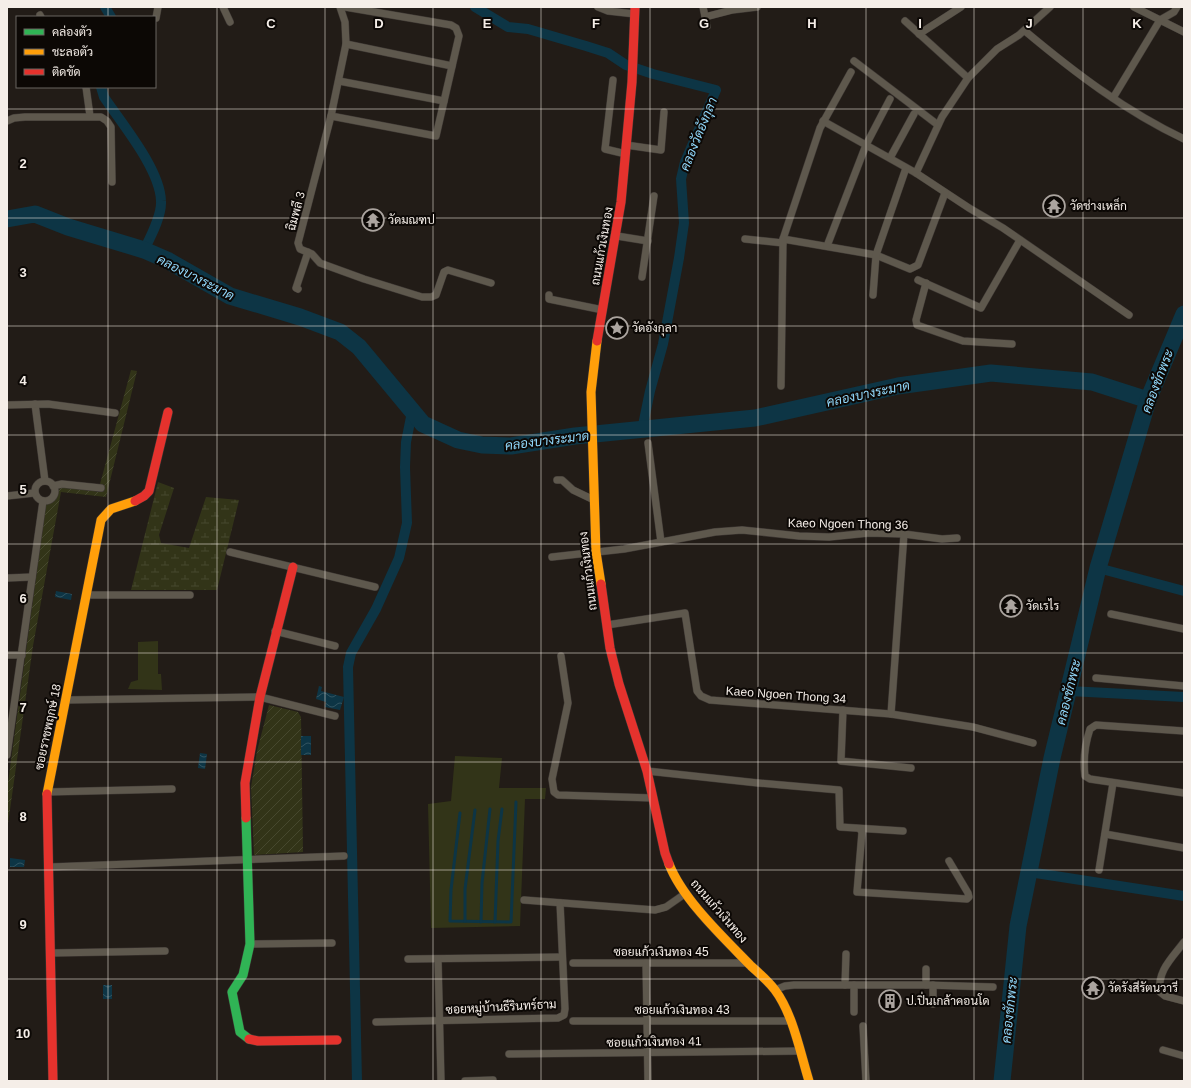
<svg xmlns="http://www.w3.org/2000/svg" width="1191" height="1088" font-family="Arial,Sarabun,sans-serif">
<style>
.green{fill:#323418}
.wetland{fill:url(#wetland-marsh)}
.garden{fill:url(#garden-furrows)}
.water{fill:url(#water-waves)}
.lines{fill:none;stroke-linecap:round;stroke-linejoin:round}
.stream{stroke:#0d3545;stroke-width:3}
.canal{stroke:#0d3545;stroke-width:10}
.river{stroke:#0d3545;stroke-width:17}
.street-casing{stroke:#3f3935;stroke-width:8}
.fast-casing{stroke:#3f3935;stroke-width:10}
.slow-casing{stroke:#3f3935;stroke-width:10}
.jam-casing{stroke:#3f3935;stroke-width:10}
.street{stroke:#5e584d;stroke-width:7}
.fast{stroke:#30b455;stroke-width:9}
.slow{stroke:#ff9f0a;stroke-width:9}
.jam{stroke:#e5322d;stroke-width:9}
.grid{fill:none;stroke:#f5eee8;stroke-width:1;stroke-opacity:0.55}
.labels{text-anchor:middle;stroke-width:4;stroke-linejoin:round;paint-order:stroke}
.poi-label{font-size:12px;fill:#f5eee8;stroke:#0c0805;text-anchor:start}
.street-label{font-size:12px;fill:#f5eee8;stroke:#0c0805}
.water-label{font-size:13px;font-style:italic;fill:#91d8fb;stroke:#0c0805}
.grid-label{font-size:13px;text-anchor:middle;font-weight:bold;fill:#f5eee8;stroke:#0c0805;stroke-width:4;stroke-linejoin:round;paint-order:stroke}
</style>
<defs>
<pattern id="wetland-marsh" width="20" height="14" patternUnits="userSpaceOnUse"><rect width="20" height="14" fill="#323418"/><path d="M1 5h8M5 5V1M11 12h8M15 12V8" fill="none" stroke="#46482e"/></pattern>
<pattern id="garden-furrows" width="10" height="10" patternUnits="userSpaceOnUse"><rect width="10" height="10" fill="#323418"/><path d="M-1 1l2-2M0 10L10 0M9 11l2-2" fill="none" stroke="#46482e"/></pattern>
<pattern id="water-waves" width="16" height="10" patternUnits="userSpaceOnUse"><rect width="16" height="10" fill="#0d3545"/><path d="M0 5q4-4 8 0t8 0" fill="none" stroke="#315360"/></pattern>
</defs>
<rect width="100%" height="100%" fill="#221c17"/>
<g class="green">
<path d="M158 641V674H161L162 690 128 689 131 682 138 680V642Z"/>
<path d="M455 756 502 758 499 788H546L545 799H525L520 926 431 928 428 804 451 801Z"/>
</g>
<path class="wetland" d="M158 482 174 488 159 535 161 543 189 548 206 497 239 500 217 590H131Z"/>
<g class="garden">
<path d="M131 370 137 371 106 497 61 492 33 646 7 831V790L46 504 52 500 61 487 102 492 104 485 100 484Z"/>
<path d="M269 705 298 712 301 717 303 852 254 855 251 787 257 751Z"/>
</g>
<g class="water">
<path d="M56 591 72 594 71 600 55 597Z"/>
<path d="M319 686 322 687 321 691 344 697 340 710 325 707 326 702 316 699Z"/>
<rect x="301" y="736" width="10" height="19"/>
<path d="M200 753 207 754 205 769 198 768Z"/>
<path d="M10 858 25 860 24 867H10Z"/>
<rect x="103" y="985" width="9" height="14"/>
</g>
<g class="lines">
<g class="stream">
<path d="M460 813 451 890 450 921 511 922 516 802"/>
<path d="M465 921V889L475 810"/>
<path d="M481 922 482 883 490 809"/>
<path d="M495 922 498 841 502 809"/>
</g>
<g class="canal">
<path d="M105 7 111 17"/>
<path d="M475 7 508 27 528 29 586 46 608 53 626 65 653 74 716 90 685 162 681 179 684 223 679 258 663 344 650 391 642 430"/>
<path d="M101 87 104 97C122 124 160 169 161 201 162 216 150 238 144 250"/>
<path d="M1098 568 1184 591"/>
<path d="M1069 691 1184 697"/>
<path d="M1029 872 1184 896"/>
<path d="M357 1081 348 667 351 653 376 609 399 558 407 523 405 467 406 442 412 412"/>
</g>
<g class="river">
<path d="M7 219 35 214 68 227 144 250 167 260 230 296 300 317 340 332 359 347 423 424 458 440 482 445 511 446 575 436 755 418 898 386 991 373 1092 382 1148 400"/>
<path d="M1002 1081 1018 926 1052 758 1098 568 1148 400 1184 314"/>
</g>
<g class="street-casing">
<g id="street">
<path d="M223 7 230 22"/>
<path d="M340 7 345 22 346 44 331 116 298 243 300 249 312 254 320 263 364 279 422 297H431L436 295 444 272 448 270 491 283"/>
<path d="M598 7 608 11 635 14"/>
<path d="M703 7 707 26"/>
<path d="M1134 7 1184 32"/>
<path d="M40 15 41 17"/>
<path d="M705 17 732 10 757 7"/>
<path d="M156 18 158 7"/>
<path d="M905 21 968 78"/>
<path d="M1025 31C1074 72 1125 111 1184 139"/>
<path d="M919 34 961 7"/>
<path d="M346 44 452 66"/>
<path d="M854 61 938 125"/>
<path d="M613 80 605 149 626 154"/>
<path d="M339 81 444 101"/>
<path d="M86 87 90 116"/>
<path d="M1113 98 1160 20 1174 12 1177 7"/>
<path d="M331 116 436 136 459 36 456 28 451 25 345 7"/>
<path d="M7 121 14 118 25 117H101L107 121 111 127 112 182"/>
<path d="M823 121 916 173 969 208 1003 228 1129 315"/>
<path d="M626 145 661 150 664 112"/>
<path d="M890 158 914 114"/>
<path d="M916 173 942 117 968 78 997 49 1019 35 1050 7"/>
<path d="M617 236 648 241"/>
<path d="M745 239 783 243"/>
<path d="M783 239 876 255 910 269 918 265 945 193"/>
<path d="M827 246 866 145 890 99"/>
<path d="M642 277 654 196"/>
<path d="M918 280 981 308 1020 240"/>
<path d="M926 283 916 320 917 325 963 341 1012 344"/>
<path d="M298 289 296 288 308 252"/>
<path d="M549 295V299L603 310"/>
<path d="M873 295 876 255 906 168"/>
<path d="M781 386 783 239 820 128 851 72"/>
<path d="M35 404 45 481"/>
<path d="M7 405 48 404 115 413"/>
<path d="M648 443 661 542"/>
<path d="M557 480H562L573 490 594 500"/>
<circle cx="45" cy="491" r="10"/>
<path d="M53 486 62 484 101 488"/>
<path d="M7 496 34 493"/>
<path d="M230 552 375 587"/>
<path d="M552 557 624 549 715 532 742 530 799 536 829 537 869 533 904 534 942 539 957 538"/>
<path d="M7 578 32 577"/>
<path d="M87 595H190"/>
<path d="M1111 614 1184 629"/>
<path d="M607 625 685 613 697 691 701 696 710 700 891 714 973 727 1033 743"/>
<path d="M275 631 335 646"/>
<path d="M7 655H22"/>
<path d="M561 656 568 703 552 779 554 792 558 795 653 798"/>
<path d="M1096 678 1184 686"/>
<path d="M66 700 260 697 335 716"/>
<path d="M843 710 841 761 911 768"/>
<path d="M891 714 904 534"/>
<path d="M1184 731 1096 725 1090 729C1085 744 1083 760 1085 776L1090 779 1184 793"/>
<path d="M7 755 43 501"/>
<path d="M647 771 758 783 839 790 840 827 903 831"/>
<path d="M47 792 172 789"/>
<path d="M860 829 862 832 857 892 967 899 969 897 968 893 949 861"/>
<path d="M1105 834 1184 848"/>
<path d="M50 867 344 856"/>
<path d="M1099 870 1113 783"/>
<path d="M524 900 655 910 666 907 686 893"/>
<path d="M1184 942C1172 958 1157 971 1160 992L1165 996 1184 1001"/>
<path d="M250 944 332 943"/>
<path d="M51 953 165 951"/>
<path d="M408 959 562 957"/>
<path d="M438 959 441 1081"/>
<path d="M573 963H748"/>
<path d="M646 963 648 1081"/>
<path d="M845 985 846 954"/>
<path d="M854 985V1012"/>
<path d="M926 985V969"/>
<path d="M933 985V1004"/>
<path d="M775 990 785 986 794 985H926L993 987"/>
<path d="M573 1021H791"/>
<path d="M376 1022 558 1018 564 1015 565 1009 560 903"/>
<path d="M863 1026 866 1081"/>
<path d="M1163 1050 1184 1056"/>
<path d="M509 1054 800 1051"/>
<path d="M465 1081 493 1080"/>
</g>
</g>
<g class="fast-casing">
<path id="fast" d="M246 818 250 944 243 975 232 992 240 1032 249 1039"/>
</g>
<g class="slow-casing">
<g id="slow">
<path d="M597 341 591 392 596 552 601 584"/>
<path d="M47 794 101 520 111 509 135 501"/>
<path d="M669 864C683 900 724 938 751 966 759 973 768 981 775 990 793 1014 800 1052 809 1081"/>
</g>
</g>
<g class="jam-casing">
<g id="jam">
<path d="M597 341 621 202 632 82 635 7"/>
<path d="M135 501 144 496 149 491 168 412"/>
<path d="M601 584 610 648 619 684 647 771 665 853 669 864"/>
<path d="M47 794 53 1081"/>
<path d="M246 818 245 783 260 697 293 567"/>
<path d="M249 1039 258 1041 337 1040"/>
</g>
</g>
<use href="#street" class="street"/>
<use href="#fast" class="fast"/>
<use href="#slow" class="slow"/>
<use href="#jam" class="jam"/>
</g>
<path class="grid" d="M108 7V17M217 7V1081M325 7V1081M433 7V1081M541 7V1081M650 7V1081M758 7V1081M866 7V1081M974 7V1081M1083 7V1081M108 87V1081M7 109H1184M7 218H1184M7 326H1184M7 435H1184M7 544H1184M7 653H1184M7 762H1184M7 870H1184M7 979H1184"/>
<defs>
<g id="temple-ring" transform="scale(1.15)"><circle r="9.5" fill="#0c0805" stroke="#aba49f" stroke-width="1.5"/><path d="M0-6L5-2H3V0L6.5 2.5H4V6H1.5V3h-3V6H-4V2.5H-6.5L-3 0V-2H-5Z" fill="#aba49f"/></g>
<g id="sight-ring" transform="scale(1.15)"><circle r="9.5" fill="#0c0805" stroke="#aba49f" stroke-width="1.5"/><path d="M0-6L1.8-2.2L6-1.7L2.9 1.2L3.7 5.4L0 3.3L-3.7 5.4L-2.9 1.2L-6-1.7L-1.8-2.2Z" fill="#aba49f"/></g>
<g id="building-ring" transform="scale(1.15)"><circle r="9.5" fill="#0c0805" stroke="#aba49f" stroke-width="1.5"/><path d="M-4-6H4V6H1V3H-1V6H-4ZM-2.5-4.3h1.7v1.8h-1.7ZM.8-4.3h1.7v1.8H.8ZM-2.5-1h1.7V.8h-1.7ZM.8-1h1.7V.8H.8Z" fill="#aba49f"/></g>
</defs>
<g fill-rule="evenodd">
<use href="#temple-ring" x="1054" y="206"/>
<use href="#temple-ring" x="373" y="220"/>
<use href="#sight-ring" x="617" y="328"/>
<use href="#temple-ring" x="1011" y="606"/>
<use href="#temple-ring" x="1093" y="988"/>
<use href="#building-ring" x="890" y="1001"/>
</g>
<g class="labels">
<g class="poi-label">
<text x="1070" y="210">วัดช่างเหล็ก</text>
<text x="388" y="224">วัดมณฑป</text>
<text x="632" y="332">วัดอังกุลา</text>
<text x="1026" y="610">วัดเรไร</text>
<text x="1108" y="992">วัดรังสีรัตนวารี</text>
<text x="906" y="1005">ป.ปิ่นเกล้าคอนโด</text>
</g>
<g class="street-label">
<text transform="translate(296 211) rotate(-75)" y="4">ฉิมพลี 3</text>
<text transform="translate(602 246) rotate(-80)" y="4">ถนนแก้วเงินทอง</text>
<text transform="translate(848 524) rotate(1)" y="4">Kaeo Ngoen Thong 36</text>
<text transform="translate(588 571) rotate(-97)" y="4">ถนนแก้วเงินทอง</text>
<text transform="translate(786 695) rotate(4)" y="4">Kaeo Ngoen Thong 34</text>
<text transform="translate(48 727) rotate(-78)" y="4">ซอยราชพฤกษ์ 18</text>
<text transform="translate(719 911) rotate(49)" y="4">ถนนแก้วเงินทอง</text>
<text x="661" y="956">ซอยแก้วเงินทอง 45</text>
<text transform="translate(501 1007) rotate(-3)" y="4">ซอยหมู่บ้านธีรินทร์ธาม</text>
<text x="682" y="1014">ซอยแก้วเงินทอง 43</text>
<text transform="translate(654 1042) rotate(-1)" y="4">ซอยแก้วเงินทอง 41</text>
</g>
<g class="water-label">
<text transform="translate(698 134) rotate(-68)" y="5">คลองวัดอังกุลา</text>
<text transform="translate(196 277) rotate(27)" y="5">คลองบางระมาด</text>
<text transform="translate(1157 381) rotate(-69)" y="5">คลองชักพระ</text>
<text transform="translate(868 393) rotate(-12)" y="5">คลองบางระมาด</text>
<text transform="translate(547 440) rotate(-7)" y="5">คลองบางระมาด</text>
<text transform="translate(1068 692) rotate(-76)" y="5">คลองชักพระ</text>
<text transform="translate(1009 1010) rotate(-84)" y="5">คลองชักพระ</text>
</g>
</g>
<g class="grid-label">
<text x="271" y="28">C</text>
<text x="379" y="28">D</text>
<text x="487" y="28">E</text>
<text x="596" y="28">F</text>
<text x="704" y="28">G</text>
<text x="812" y="28">H</text>
<text x="920" y="28">I</text>
<text x="1029" y="28">J</text>
<text x="1137" y="28">K</text>
<text x="23" y="168">2</text>
<text x="23" y="277">3</text>
<text x="23" y="385">4</text>
<text x="23" y="494">5</text>
<text x="23" y="603">6</text>
<text x="23" y="712">7</text>
<text x="23" y="821">8</text>
<text x="23" y="929">9</text>
<text x="23" y="1038">10</text>
</g>
<rect width="1191" height="1088" fill="none" stroke="#f5eee8" stroke-width="16"/>
<rect x="16" y="16" width="140" height="72" fill="#0c0805" stroke="#696460"/>
<rect x="24" y="29" width="20" height="6" fill="#30b455" stroke="#696460"/>
<text x="52" y="36" font-size="12" fill="#f5eee8">คล่องตัว</text>
<rect x="24" y="49" width="20" height="6" fill="#ff9f0a" stroke="#696460"/>
<text x="52" y="56" font-size="12" fill="#f5eee8">ชะลอตัว</text>
<rect x="24" y="69" width="20" height="6" fill="#e5322d" stroke="#696460"/>
<text x="52" y="76" font-size="12" fill="#f5eee8">ติดขัด</text>
</svg>
